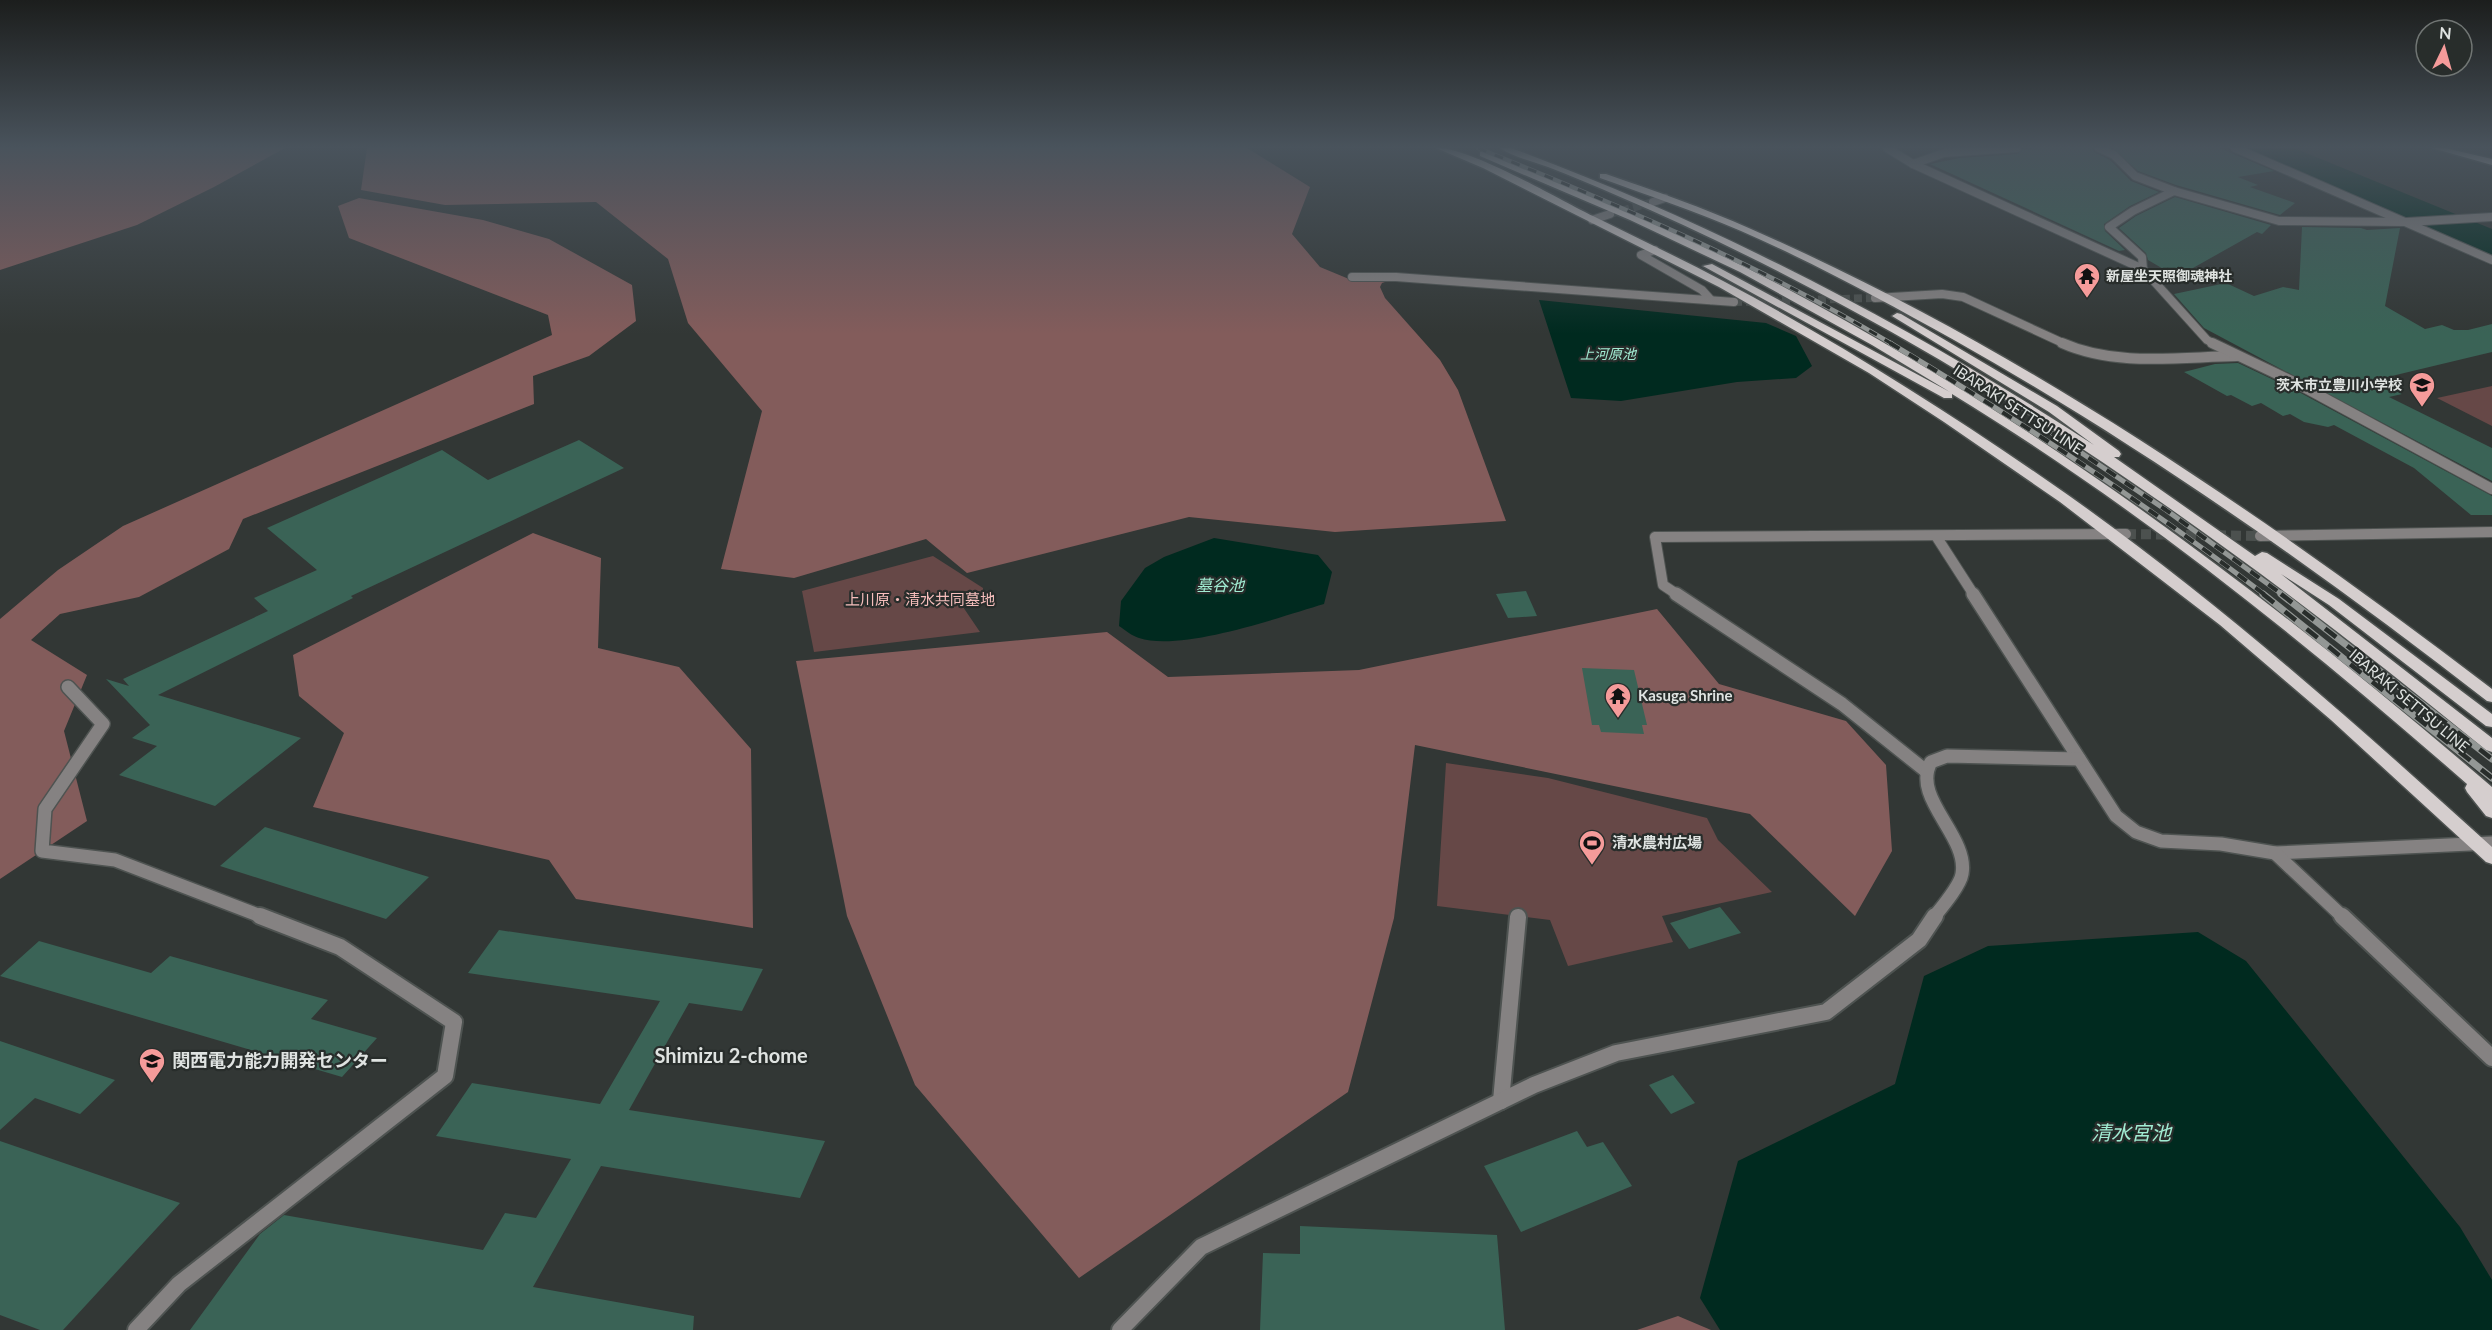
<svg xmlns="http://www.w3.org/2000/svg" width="2492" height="1330" font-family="Lato,'Noto Sans JP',sans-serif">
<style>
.green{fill:#664847}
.forest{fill:#835c5b}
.water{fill:#002a1f}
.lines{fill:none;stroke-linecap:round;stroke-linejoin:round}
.river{fill:#002a1f;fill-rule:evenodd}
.building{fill:#3a6356}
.minor-tunnel-far1{stroke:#4c514f;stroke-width:8;stroke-dasharray:8 4;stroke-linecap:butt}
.minor-tunnel{stroke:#4c514f;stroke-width:10;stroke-dasharray:10 5;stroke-linecap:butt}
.service-far2-casing{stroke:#4e5351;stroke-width:10}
.service-far1-casing{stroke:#4e5351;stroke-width:16}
.service-casing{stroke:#4e5351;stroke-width:20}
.minor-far3-casing{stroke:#4e5351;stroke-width:10}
.minor-far2-casing{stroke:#4e5351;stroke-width:12}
.minor-far1-casing{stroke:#4e5351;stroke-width:16}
.minor-casing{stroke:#4e5351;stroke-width:20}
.primary-casing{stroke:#4e5351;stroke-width:3}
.service-far2{stroke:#858282;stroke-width:8}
.service-far1{stroke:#858282;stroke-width:13}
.service{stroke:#858282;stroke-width:16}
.minor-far3{stroke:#858282;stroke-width:8}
.minor-far2{stroke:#858282;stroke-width:10}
.minor-far1{stroke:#858282;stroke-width:13}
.minor{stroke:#858282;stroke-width:16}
.primary{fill:#d5cece;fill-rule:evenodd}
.rail-far2-casing{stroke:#939795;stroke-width:4.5}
.rail-far1-casing{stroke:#939795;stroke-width:5}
.rail-casing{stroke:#939795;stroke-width:7}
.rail-far2{stroke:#282d2b;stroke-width:3;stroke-dasharray:9;stroke-linecap:butt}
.rail-far1{stroke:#282d2b;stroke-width:4;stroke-dasharray:11;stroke-linecap:butt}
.rail{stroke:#282d2b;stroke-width:4.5;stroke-dasharray:14;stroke-linecap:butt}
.labels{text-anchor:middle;stroke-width:4.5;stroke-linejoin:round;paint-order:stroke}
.far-poi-label{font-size:14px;font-weight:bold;fill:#dfe3e1;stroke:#282d2b;text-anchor:start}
.far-water-label{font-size:14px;font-style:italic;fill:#a1ecd3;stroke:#282d2b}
.street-label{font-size:15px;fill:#dfe3e1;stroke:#282d2b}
.park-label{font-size:15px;fill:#f6bebc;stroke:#282d2b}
.poi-label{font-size:15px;font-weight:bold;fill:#dfe3e1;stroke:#282d2b;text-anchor:start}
.water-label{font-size:16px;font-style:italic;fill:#a1ecd3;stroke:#282d2b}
.near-poi-label{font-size:18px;font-weight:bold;fill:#dfe3e1;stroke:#282d2b;text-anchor:start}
.near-neighbourhood-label{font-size:20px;font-weight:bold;fill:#dfe3e1;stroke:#282d2b}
.near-water-label{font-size:20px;font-style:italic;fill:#a1ecd3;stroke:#282d2b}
</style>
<rect width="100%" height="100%" fill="#323735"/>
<g class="green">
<path d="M2492 386V426L2437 398Z"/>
<path d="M933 556 983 588V600L961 604 980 632 814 652 802 591Z"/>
<path d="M1446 763 1548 778 1707 818 1718 840 1772 892 1662 916 1673 942 1568 966 1550 920 1437 906Z"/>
</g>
<g class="forest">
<path d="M0 148H285L214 187 137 225 0 270Z"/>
<path d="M367 148H1247L1310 187 1292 234 1320 267 1349 279H1394L1382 283 1380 287 1385 298 1440 360 1458 390 1506 521 1335 532 1189 517 967 573 926 539 794 578 721 569 762 411 688 323 668 259 596 202 445 205 361 190Z"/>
<path d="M359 198 483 220 549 239 632 285 636 321 589 356 533 376 534 404 243 519 229 549 139 597 60 614 31 640 87 675 64 731 87 821 0 879V619L58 570 123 526 552 335 548 315 349 238 338 206Z"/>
<path d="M533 533 601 558 598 648 679 667 751 749 753 928 576 899 549 860 313 807 344 733 299 696 293 655Z"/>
<path d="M1657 609 1719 684 1846 721 1886 765 1892 851 1855 916 1750 814 1415 745 1394 918 1348 1092 1079 1278 915 1085 847 916 796 661 1107 632 1168 677 1359 670Z"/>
<path d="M1678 1316 1711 1330H1637Z"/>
</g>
<g class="water">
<path d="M1539 300 1766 323 1796 336 1812 366 1796 378 1737 382 1621 401 1571 398Z"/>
<path d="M1214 538 1318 555 1332 572 1324 604C1280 617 1181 652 1139 638 1132 636 1125 630 1119 626L1121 601 1145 568 1164 557Z"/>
<path d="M2198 932 2246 961 2460 1227 2492 1280V1330H1720L1700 1298 1738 1161 1895 1084 1924 976 1988 946Z"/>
</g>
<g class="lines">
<path class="river" d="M2248 148H2294L2492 229V255L2478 251 2253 155Z"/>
</g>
<g class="building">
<path d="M2041 148H2093L2094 152 2110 160 2131 181 2159 192 2130 206 2104 224 2105 231 2125 250 2119 251 1930 164 1960 158 2017 154 2023 149Z"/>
<path d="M2112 148H2219L2274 171 2238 177 2258 185 2250 187 2295 203 2280 215 2176 185 2138 171Z"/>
<path d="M2175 197 2271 225 2262 234 2257 232 2177 277 2148 260 2146 253 2119 228 2136 216Z"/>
<path d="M2302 227 2361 228 2367 230 2400 228 2385 306 2425 329 2442 325 2454 330H2468L2492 324V352L2375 380 2402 394 2389 397 2492 448V481L2204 328 2174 294 2226 283 2254 296 2283 287 2299 290Z"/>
<path d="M2238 363 2297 391 2492 496V515H2471L2414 468 2334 425 2328 427 2304 422 2290 414 2283 416 2261 403 2252 406 2231 395 2227 396 2184 372 2215 364Z"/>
<path d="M579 440 624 468 351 596 353 598 158 695 301 738 215 806 119 775 157 746 132 738 150 725 106 679 129 686 123 679 268 611 254 598 317 570 267 528 442 450 488 480Z"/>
<path d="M1526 591 1537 616 1508 618 1496 594Z"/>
<path d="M1582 668 1634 670 1647 725H1642L1644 734 1601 732 1599 725H1592Z"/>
<path d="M265 827 429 877 386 919 220 866Z"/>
<path d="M1720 907 1741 933 1689 949 1670 923Z"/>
<path d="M499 930 763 969 742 1011 689 1003 629 1110 825 1141 800 1198 601 1166 533 1287 694 1316 693 1330H190L260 1234 284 1215 483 1250 505 1213 536 1218 571 1159 436 1136 472 1083 600 1104 660 1001 468 973Z"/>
<path d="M39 941 151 973 170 956 328 1000 311 1019 377 1038 342 1077 0 976Z"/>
<path d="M0 1041 115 1080 80 1114 35 1098 0 1130Z"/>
<path d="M1673 1075 1695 1103 1671 1114 1649 1085Z"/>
<path d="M1577 1131 1587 1147 1603 1142 1632 1186 1521 1232 1484 1166Z"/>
<path d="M0 1141 180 1203 63 1330H40L0 1315Z"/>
<path d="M1300 1226 1497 1235 1505 1330H1260L1263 1253 1300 1254Z"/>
</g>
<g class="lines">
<g class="minor-tunnel-far1">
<path d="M1610 214 1653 202"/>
<path d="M1734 302 1875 298"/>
</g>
<path class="minor-tunnel" d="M2126 534 2260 536"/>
<g class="service-far2-casing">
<path id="service-far2" d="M2235 148 2492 260"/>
</g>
<g class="service-far1-casing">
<path id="service-far1" d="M68 687 103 724 45 809 42 851 115 860 263 917"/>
</g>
<g class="service-casing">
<g id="service">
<path d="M1501 1101 1518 917"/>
<path d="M136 1330 179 1284 445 1076 454 1022 340 947 260 916"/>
</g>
</g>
<g class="minor-far3-casing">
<g id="minor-far3">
<path d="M1887 148 1913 164 2143 269 2207 340 2215 344"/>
<path d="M2099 148 2114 155 2135 176 2174 191"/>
<path d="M1913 164 1944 153 2017 148"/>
<path d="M1653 202 1665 198"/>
<path d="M1592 220 1610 214"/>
<path d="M1655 250 1641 255 1702 290 1711 300"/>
<path d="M2143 269 2142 257 2109 227 2133 211 2174 191 2279 221 2407 222 2492 217"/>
<path d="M1352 277H1396L1734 302"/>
<path d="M1875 298 1942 294 1963 297 2065 344"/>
</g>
</g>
<g class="minor-far2-casing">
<g id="minor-far2">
<path d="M2062 343C2116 367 2179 357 2237 356"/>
<path d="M2212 343 2300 385 2492 489"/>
<path d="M1936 536 1974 595"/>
<path d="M2260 536 2492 532"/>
<path d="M1678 595 1663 585 1655 537 2126 534"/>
</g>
</g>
<g class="minor-far1-casing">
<g id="minor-far1">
<path d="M1676 594 1842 704 1926 771"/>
<path d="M1973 594 2116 816 2136 832 2161 841 2221 844 2275 853 2492 843"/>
<path d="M2275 853 2343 917"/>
<path d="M1934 917C1942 907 1960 886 1962 874 1969 836 1911 798 1931 762L1947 756 2079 759"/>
</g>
</g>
<g class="minor-casing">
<g id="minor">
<path d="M2342 916 2492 1058"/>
<path d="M1120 1330 1201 1247 1534 1085 1616 1053 1826 1012 1919 940 1935 916"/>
</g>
</g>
<g class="primary-casing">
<g id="primary">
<path d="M1436 148C1468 146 1560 200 1593 216 1637 238 1682 259 1725 282 1844 345 1958 418 2068 495 2218 601 2356 724 2492 847V864L2486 862 2331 720 2220 625 2060 502 1944 422 1869 373 1719 287 1483 168Z"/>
<path d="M1500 148H1511C1716 224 1911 326 2094 445L2049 412 1892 316 1897 313 1901 314 2057 406 2119 451 2121 454 2119 457H2114L2255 556 2262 552 2267 553 2339 599 2492 714V727L2486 726 2329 605 2281 574 2492 738V752L2486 750C2284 585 2075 430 1844 306 1770 266 1695 229 1618 196 1595 186 1572 176 1548 167 1532 161 1513 157 1500 148Z"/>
<path d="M2432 148H2445L2492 159V165Z"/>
<path d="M1480 152H1486C1586 194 1686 235 1782 286 2039 422 2272 598 2492 787V818L2486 816 2467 792 2465 788 2467 784C2305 642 2136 506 1952 394V398H1944L1703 266 1712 264 1950 392 1872 345 1740 272 1630 220 1480 156Z"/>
<path d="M1600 174H1606C1655 191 1704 208 1751 229 2018 346 2261 513 2492 689V702L2487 701C2317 569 2141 445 1954 340 1884 301 1814 263 1741 231 1695 211 1647 195 1600 178Z"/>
</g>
</g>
<use href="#service-far2" class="service-far2"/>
<use href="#service-far1" class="service-far1"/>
<use href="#service" class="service"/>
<use href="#minor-far3" class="minor-far3"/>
<use href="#minor-far2" class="minor-far2"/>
<use href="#minor-far1" class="minor-far1"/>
<use href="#minor" class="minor"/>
<use href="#primary" class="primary"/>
<g class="rail-far2-casing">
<path id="rail-far2" d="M1478 148C1620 206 1761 265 1892 344"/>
</g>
<g class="rail-far1-casing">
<g id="rail-far1">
<path d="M1890 343C2019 420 2145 503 2265 595"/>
<path d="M2052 433 2166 510 2283 595"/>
</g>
</g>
<g class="rail-casing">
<g id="rail">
<path d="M2263 594 2492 778"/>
<path d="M2281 594 2492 759"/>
</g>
</g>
<use href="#rail-far2" class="rail-far2"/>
<use href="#rail-far1" class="rail-far1"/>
<use href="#rail" class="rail"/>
</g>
<linearGradient id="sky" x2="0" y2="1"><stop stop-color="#1c1e1d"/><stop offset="0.44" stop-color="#49535c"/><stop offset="1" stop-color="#49535c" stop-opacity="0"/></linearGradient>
<rect width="2492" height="334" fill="url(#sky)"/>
<defs>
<g id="temple-pin" transform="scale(1.35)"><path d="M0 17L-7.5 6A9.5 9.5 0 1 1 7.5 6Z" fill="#f59b9a" stroke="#282d2b"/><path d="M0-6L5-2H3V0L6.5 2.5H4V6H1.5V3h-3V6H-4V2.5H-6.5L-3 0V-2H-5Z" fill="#111"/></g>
<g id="school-pin" transform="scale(1.35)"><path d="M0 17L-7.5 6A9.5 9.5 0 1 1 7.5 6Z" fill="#f59b9a" stroke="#282d2b"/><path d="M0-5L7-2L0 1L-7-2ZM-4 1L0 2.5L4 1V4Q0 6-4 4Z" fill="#111"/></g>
<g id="stadium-pin" transform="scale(1.35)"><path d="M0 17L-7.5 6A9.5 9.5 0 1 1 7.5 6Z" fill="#f59b9a" stroke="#282d2b"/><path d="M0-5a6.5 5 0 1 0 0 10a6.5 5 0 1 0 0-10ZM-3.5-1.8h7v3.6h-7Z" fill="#111"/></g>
</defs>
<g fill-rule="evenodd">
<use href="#temple-pin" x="2087" y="276"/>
<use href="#school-pin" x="2422" y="385"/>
<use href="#temple-pin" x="1618" y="696"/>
<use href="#stadium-pin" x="1592" y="843"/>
<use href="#school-pin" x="152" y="1061"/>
</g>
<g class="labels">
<g class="far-poi-label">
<text x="2106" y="281">新屋坐天照御魂神社</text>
<text x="2402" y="390" text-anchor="end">茨木市立豊川小学校</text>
</g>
<g class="far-water-label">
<text x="1608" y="359">上河原池</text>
</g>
<g class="street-label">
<text transform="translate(2018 410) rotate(33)" y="5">IBARAKI SETTSU LINE</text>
<text transform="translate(2409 701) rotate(40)" y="5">IBARAKI SETTSU LINE</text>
</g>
<g class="park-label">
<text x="920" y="605">上川原・清水共同墓地</text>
</g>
<g class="poi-label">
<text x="1638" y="701">Kasuga Shrine</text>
<text x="1612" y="848">清水農村広場</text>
</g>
<g class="water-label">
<text x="1220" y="591">墓谷池</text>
</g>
<g class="near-poi-label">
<text x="172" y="1067">関西電力能力開発センター</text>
</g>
<g class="near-neighbourhood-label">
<text x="731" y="1063">Shimizu 2-chome</text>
</g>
<g class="near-water-label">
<text x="2131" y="1140">清水宮池</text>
</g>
</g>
<g transform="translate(2444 48) rotate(5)"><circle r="28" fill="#282d2b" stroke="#717674" stroke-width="1.5"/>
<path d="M0-4.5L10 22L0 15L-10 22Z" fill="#f59b9a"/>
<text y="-9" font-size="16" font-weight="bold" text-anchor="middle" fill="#dfe3e1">N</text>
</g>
</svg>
